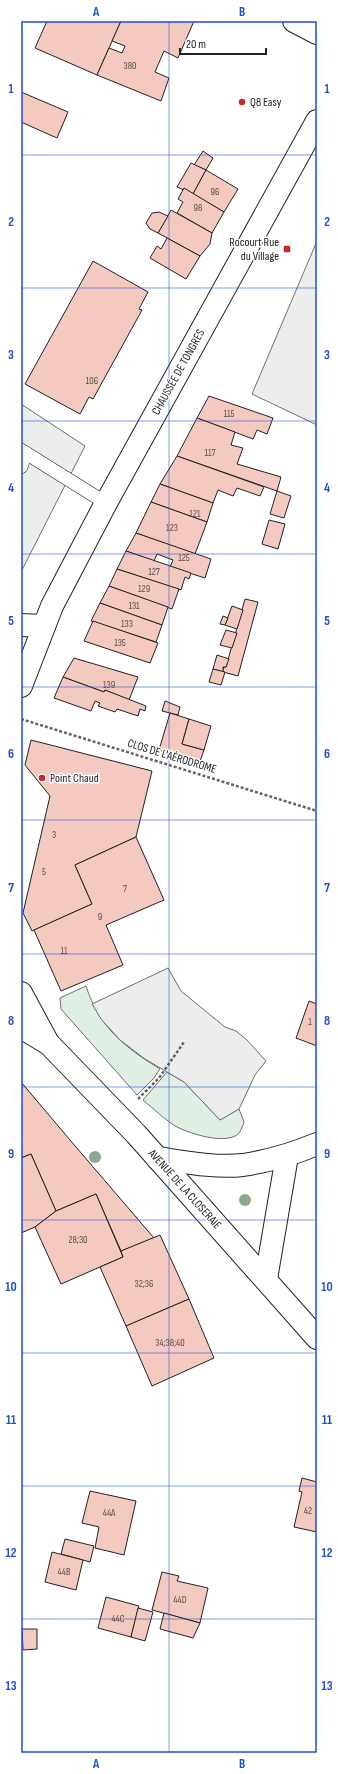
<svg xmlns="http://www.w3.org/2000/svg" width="338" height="1774" font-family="'Sofia Sans Condensed',sans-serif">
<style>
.green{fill:#e0efe3;stroke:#6f6f6f}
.parking{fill:#ededed;stroke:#6f6f6f}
.building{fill:#f3c9c0;stroke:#222}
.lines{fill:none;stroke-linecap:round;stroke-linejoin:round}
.service-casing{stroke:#222;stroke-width:14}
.minor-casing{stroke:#222;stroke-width:24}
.secondary-casing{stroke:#222;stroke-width:24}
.path{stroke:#646464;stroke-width:2.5;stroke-dasharray:3 2;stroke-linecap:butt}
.service{stroke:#fff;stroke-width:13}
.minor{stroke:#fff;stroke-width:22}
.secondary{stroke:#fff;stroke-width:22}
.tree{fill:#8da692}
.grid{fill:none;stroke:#1d4ed8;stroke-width:1;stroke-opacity:0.55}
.poi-dot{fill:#c62828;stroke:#fff;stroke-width:1.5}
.labels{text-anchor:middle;stroke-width:3;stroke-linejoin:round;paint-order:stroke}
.number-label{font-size:10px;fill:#564c4a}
.poi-label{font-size:12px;fill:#222;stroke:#fff;text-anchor:start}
.street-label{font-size:12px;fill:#222;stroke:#fff}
.neatline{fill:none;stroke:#1d4ed8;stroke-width:1.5}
.grid-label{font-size:13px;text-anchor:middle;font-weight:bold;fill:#1d4ed8}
</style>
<rect width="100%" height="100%" fill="#fff"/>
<g class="green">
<path d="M86 986C99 1027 124 1047 160 1069L154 1078 137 1095 61 1009 60 998Z"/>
<path d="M167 1072 184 1082 220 1120 239 1109 244 1122C242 1127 241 1132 237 1135 223 1144 191 1134 177 1127 165 1120 154 1109 143 1100Z"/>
</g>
<g class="parking">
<path d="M317 241V425L252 394Z"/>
<path d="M21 404 85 446 21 572Z"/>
<path d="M168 968 181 991 225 1027 236 1031 247 1040 266 1061 255 1075 239 1109 220 1120 184 1082 145 1059 120 1040 101 1019 92 1004Z"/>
</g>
<g class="building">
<path d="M47 21H121L97 75 35 48Z"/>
<path d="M121 21H194L178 58 164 51 155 72 169 78 161 101 97 75 109 48 122 53 125 46 112 41Z"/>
<path d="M21 92 68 112 57 138 21 122Z"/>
<path d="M203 151 213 158 206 170 194 165Z"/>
<path d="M191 163 206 170 193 194 177 187Z"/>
<path d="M206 170 238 189 224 212 193 194Z"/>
<path d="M184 188 224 212 212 233 177 213 183 202 178 199Z"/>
<path d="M171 210 212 233 210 244 200 256 158 233Z"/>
<path d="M159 212 168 216 158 233 150 229 146 223 152 213Z"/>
<path d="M167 238 200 256 186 279 150 258 157 246 161 249Z"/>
<path d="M93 261 148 292 139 309 142 310 93 399 89 397 80 414 25 384Z"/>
<path d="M209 396 273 418 267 434 257 430 253 439 197 418Z"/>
<path d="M197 418 235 432 231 445 243 448 237 464 281 477 277 491 177 456Z"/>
<path d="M177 456 264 487 260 496 237 488 233 496 218 490 213 503 160 484Z"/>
<path d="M160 484 213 503 207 522 151 502Z"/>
<path d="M277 491 291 496 284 518 270 514Z"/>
<path d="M151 502 207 522 195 554 136 533Z"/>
<path d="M269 520 285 524 278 549 262 544Z"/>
<path d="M136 533 211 559 205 578 170 567 173 560 157 554 154 561 126 551Z"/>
<path d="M126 551 191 573 189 579 185 577 181 590 117 569Z"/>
<path d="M117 569 179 589 172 609 109 586Z"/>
<path d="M109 586 168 607 162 625 100 603Z"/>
<path d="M245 599 258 602 238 676 223 672V667H226Z"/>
<path d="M100 603 162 625 156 642 91 621Z"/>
<path d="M232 606 243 610 237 629 225 625Z"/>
<path d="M223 616 228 618 225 625 220 624Z"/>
<path d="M93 621 158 643 150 663 84 641Z"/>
<path d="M226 630 237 633 232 648 220 645Z"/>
<path d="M217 655 229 659 226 667H223V672L213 669Z"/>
<path d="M74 658 138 677 129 700 105 690 104 692 63 677Z"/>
<path d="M213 669 225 672 221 685 209 682Z"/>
<path d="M63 677 104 692 105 690 146 706 145 711 140 709 138 716 117 709 115 712 98 706 100 703 95 701 91 711 54 698Z"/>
<path d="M165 701 180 707 178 715 162 711Z"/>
<path d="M170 713 189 719 182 744 204 750 199 764 159 750Z"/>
<path d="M189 719 211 726 204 750 182 744Z"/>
<path d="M31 740 152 771 136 837 75 865 92 904 32 931 23 913 50 796 25 765Z"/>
<path d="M136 837 164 900 106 925 123 965 61 991 34 930 92 904 75 865Z"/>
<path d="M309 1001 317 1004V1046L296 1038Z"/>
<path d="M21 1082 70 1140 154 1238 121 1251 96 1194 56 1211 31 1154 21 1158Z"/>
<path d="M31 1154 56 1211 35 1227 21 1233V1158Z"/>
<path d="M96 1194 123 1257 61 1284 35 1227 56 1211Z"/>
<path d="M160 1235 189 1299 126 1326 100 1267 123 1257 121 1251Z"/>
<path d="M189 1299 214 1358 152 1386 126 1326Z"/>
<path d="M302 1478 317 1482V1532L294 1527 302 1492 299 1491Z"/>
<path d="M90 1491 136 1501 124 1555 95 1548 99 1527 82 1523Z"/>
<path d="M65 1539 94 1546 90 1562 61 1554Z"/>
<path d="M52 1552 83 1560 76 1590 45 1582Z"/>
<path d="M162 1572 179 1576 177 1581 208 1588 200 1623 152 1610Z"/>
<path d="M106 1597 139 1606 131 1637 98 1628Z"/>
<path d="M138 1608 153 1612 145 1641 131 1637Z"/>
<path d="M164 1613 200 1623 193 1638 160 1629Z"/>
<path d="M22 1629H37V1649L23 1650Z"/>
</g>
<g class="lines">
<g class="service-casing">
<g id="service">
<path d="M21 450 106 503"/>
<path d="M21 467 26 453"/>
</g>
</g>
<g class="minor-casing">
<g id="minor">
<path d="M294 21 317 33"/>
<path d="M21 625 44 626"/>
<path d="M21 993 48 1043"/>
<path d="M21 1027 49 1044 136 1134 317 1338"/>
<path d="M157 1158C185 1162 215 1168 243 1165 269 1161 293 1154 317 1144"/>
<path d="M266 1279 287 1156"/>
</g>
</g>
<g class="secondary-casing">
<path id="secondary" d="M21 686 52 606 106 503 317 121"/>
</g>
<g class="path">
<path d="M21 719 317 811"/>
<path d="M138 1099 159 1078 184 1042"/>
</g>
<use href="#service" class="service"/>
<use href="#minor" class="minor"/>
<use href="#secondary" class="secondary"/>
</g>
<g class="tree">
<circle cx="95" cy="1157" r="6"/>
<circle cx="245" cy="1200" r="6"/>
</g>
<path class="grid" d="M169 21V1753M21 155H317M21 288H317M21 421H317M21 554H317M21 687H317M21 820H317M21 954H317M21 1087H317M21 1220H317M21 1353H317M21 1486H317M21 1619H317"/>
<g class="poi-dot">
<circle cx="242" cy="102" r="4"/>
<rect x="283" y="245" width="8" height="8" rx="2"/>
<circle cx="42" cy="778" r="4"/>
</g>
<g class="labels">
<g class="number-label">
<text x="130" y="69">380</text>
<text x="215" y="195">96</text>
<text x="198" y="211">98</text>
<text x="92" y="384">106</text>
<text x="229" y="417">115</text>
<text x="210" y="456">117</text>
<text x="195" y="517">121</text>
<text x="172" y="531">123</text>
<text x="184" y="561">125</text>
<text x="154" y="575">127</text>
<text x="144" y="592">129</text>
<text x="134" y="609">131</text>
<text x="127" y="627">133</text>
<text x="120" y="646">135</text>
<text x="109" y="688">139</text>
<text x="54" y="838">3</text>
<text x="44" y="875">5</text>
<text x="125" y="892">7</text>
<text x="100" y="920">9</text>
<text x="64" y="954">11</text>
<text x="310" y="1025">1</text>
<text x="78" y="1243">28;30</text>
<text x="144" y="1287">32;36</text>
<text x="170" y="1346">34;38;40</text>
<text x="308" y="1514">42</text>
<text x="109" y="1516">44A</text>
<text x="64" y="1575">44B</text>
<text x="180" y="1603">44D</text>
<text x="118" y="1622">44C</text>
</g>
<g class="poi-label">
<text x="250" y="106">Q8 Easy</text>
<text x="279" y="246" text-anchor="end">Rocourt Rue<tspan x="279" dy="14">du Village</tspan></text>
<text x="50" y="782">Point Chaud</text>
</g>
<g class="street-label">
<text transform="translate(178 372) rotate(-61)" y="4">CHAUSSÉE DE TONGRES</text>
<text transform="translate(172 756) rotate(17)" y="4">CLOS DE L'AÉRODROME</text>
<text transform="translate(185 1189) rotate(48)" y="4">AVENUE DE LA CLOSERAIE</text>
</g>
</g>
<rect width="338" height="1774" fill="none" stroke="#ffffff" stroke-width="44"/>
<path d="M180 48v6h86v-6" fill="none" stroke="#222222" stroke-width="2"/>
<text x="186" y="48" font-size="12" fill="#222222" stroke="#ffffff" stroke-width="3" paint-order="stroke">20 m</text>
<rect x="22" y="22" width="294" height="1730" class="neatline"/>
<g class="grid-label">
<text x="96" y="16">A</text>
<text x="242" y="16">B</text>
<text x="11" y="93">1</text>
<text x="327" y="93">1</text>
<text x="11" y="226">2</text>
<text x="327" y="226">2</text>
<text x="11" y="359">3</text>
<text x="327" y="359">3</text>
<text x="11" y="492">4</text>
<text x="327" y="492">4</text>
<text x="11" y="625">5</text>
<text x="327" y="625">5</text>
<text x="11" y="758">6</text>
<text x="327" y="758">6</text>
<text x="11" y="892">7</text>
<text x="327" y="892">7</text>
<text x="11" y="1025">8</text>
<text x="327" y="1025">8</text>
<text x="11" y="1158">9</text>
<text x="327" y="1158">9</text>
<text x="11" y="1291">10</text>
<text x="327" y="1291">10</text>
<text x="11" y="1424">11</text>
<text x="327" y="1424">11</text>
<text x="11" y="1557">12</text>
<text x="327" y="1557">12</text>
<text x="11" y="1690">13</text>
<text x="327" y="1690">13</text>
<text x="96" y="1768">A</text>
<text x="242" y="1768">B</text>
</g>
</svg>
